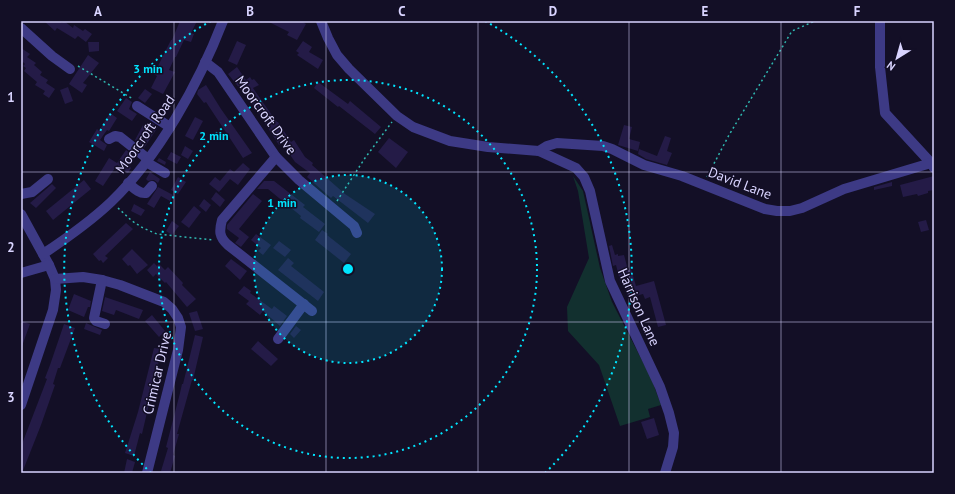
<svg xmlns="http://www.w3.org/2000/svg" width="955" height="494" font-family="'PT Sans',sans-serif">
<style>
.green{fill:#12302f}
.building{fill:#241b47}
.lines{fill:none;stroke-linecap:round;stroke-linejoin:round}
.path{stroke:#2fb8b0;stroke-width:1.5;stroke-dasharray:2 3;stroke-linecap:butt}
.minor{stroke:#3d3a85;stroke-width:10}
.grid{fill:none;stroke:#d9d4ff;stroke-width:1;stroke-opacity:0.55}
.ring{fill:none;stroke:#00e5ff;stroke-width:2;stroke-dasharray:2 4}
.labels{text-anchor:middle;stroke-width:3;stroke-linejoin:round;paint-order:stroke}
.street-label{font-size:14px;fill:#d9d4ff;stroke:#130f26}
.centre{fill:#00e5ff;stroke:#130f26;stroke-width:2}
.ring-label{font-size:12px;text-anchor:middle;font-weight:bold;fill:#00e5ff;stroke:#130f26;stroke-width:3;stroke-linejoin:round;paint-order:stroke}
.neatline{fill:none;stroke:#d9d4ff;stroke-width:1.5}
.grid-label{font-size:13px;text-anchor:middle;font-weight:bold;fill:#d9d4ff}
</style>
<rect width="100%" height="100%" fill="#130f26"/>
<path class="green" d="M573 176 583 191 600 268 612 302 651 378 661 405 648 409 650 417 620 426 599 365 568 331 567 307 589 258 578 191Z"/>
<g class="building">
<path d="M44 21H62L61 23H62L64 21 73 28 74 25 83 31 85 29 92 34 86 42 78 36 75 39 57 28 55 31Z"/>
<path d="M180 21H197L191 33 194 34 191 42 184 40 176 57H175L169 70 175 72 163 94 151 88 157 76 154 74 171 40H172Z"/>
<path d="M267 21H301L306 24 297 40 287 35 289 32Z"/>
<path d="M237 41 246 45 237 65 228 61Z"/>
<path d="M303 41 312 47 309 52 323 60 318 69 297 55 299 53 296 51Z"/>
<path d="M88 42H99V51L89 52Z"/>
<path d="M21 48 30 54 27 57 36 63 34 65 42 72 40 75 48 80 46 83 55 89 49 98 43 94 45 91 35 85 37 82 24 71 26 68 23 66 25 64 23 62 21 66Z"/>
<path d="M88 55 99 63 83 83 87 85 82 93 69 84Z"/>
<path d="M237 67 246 80 250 77 252 80 254 79 259 85 253 88 264 104 277 122H278L291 142 294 140 305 157 313 163 312 165 345 194 375 214 368 223 333 196 331 198 307 177 310 173 295 162 282 143 279 145 253 105 228 74Z"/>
<path d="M318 82 348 104 350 101 381 127 375 134 339 106 338 107 314 88Z"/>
<path d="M206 85 221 109 252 153 243 158 206 102 204 103 197 94 198 90Z"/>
<path d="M68 87 73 101 65 104 60 90Z"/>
<path d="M145 89 152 94 145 103 138 98Z"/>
<path d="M126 98 132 102 129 109 137 114 132 121 117 111Z"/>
<path d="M110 113 117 118 109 131 107 130 100 140 107 145 104 151 89 142 97 129 99 131Z"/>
<path d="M195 117 203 121 193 140 185 136Z"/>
<path d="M151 122 158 127 144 148 135 140 143 125 147 128Z"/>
<path d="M624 125 632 127 629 139 640 142 638 151 618 145Z"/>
<path d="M665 136 671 138 667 151 672 153 667 165 646 159 638 154 639 149 657 156Z"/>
<path d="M389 138 408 152 396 168 378 152Z"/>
<path d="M185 146 193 151 188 159 181 155Z"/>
<path d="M126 150 135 157 129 166 131 168 128 173 117 165 103 186 95 181 109 158 117 163Z"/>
<path d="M171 152 181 157 177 164 167 159Z"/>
<path d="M159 158 166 162 165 165 157 161Z"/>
<path d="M243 163 250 169 238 185 230 179 219 192 209 184 215 177 220 181 230 169 234 172Z"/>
<path d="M150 172 160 179 158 183 154 180 148 181 146 179Z"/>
<path d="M934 176V190L928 191V193L918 196 917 194 903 197 900 185Z"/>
<path d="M178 177 186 182 178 194 171 190Z"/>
<path d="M84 180 91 189 53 220 46 211Z"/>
<path d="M264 181H274L305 205 303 207 325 224 319 232 300 218 301 216 268 189H257Z"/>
<path d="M892 182V186L874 190V187Z"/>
<path d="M52 184 56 188 36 208 30 203Z"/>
<path d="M158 187 173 195 170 201 161 196 154 208 147 204Z"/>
<path d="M216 192 225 200 220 207 211 199Z"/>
<path d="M253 194 262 201 239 229 249 237 241 247 235 243 239 238 227 229V225Z"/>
<path d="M204 199 211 205 206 212 199 206Z"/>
<path d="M134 204 145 210 141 216 131 211Z"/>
<path d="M194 206 201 212 189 228 181 222Z"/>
<path d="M926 220 929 230 921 232 918 222Z"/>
<path d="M172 221 179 226 172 235 166 231Z"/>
<path d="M126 223 133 229 105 256 108 258 103 263 101 260 99 261 93 254Z"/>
<path d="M322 230 328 234 327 235 351 254 344 263 315 240Z"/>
<path d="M256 234 271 245 263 255 258 251 261 248 251 240Z"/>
<path d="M279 241 291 250 285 257 273 248Z"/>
<path d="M612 245 615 255 618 254V256L624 255 628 270 631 269 636 286 654 281 666 325 658 327 650 297 645 299 643 294 628 298 623 280 620 281 616 265 613 266 609 246Z"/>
<path d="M132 249 148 265 137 274 130 265 128 266 122 259Z"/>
<path d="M288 258 294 263 291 266 324 292 318 301 278 270Z"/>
<path d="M231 259 247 271 240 280 225 266Z"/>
<path d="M154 263 157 266 159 264 165 270 168 267 183 283 182 285 196 299 187 307 166 282 165 283 156 274 153 277 147 270Z"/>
<path d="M244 286 251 291 250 293 272 309 274 306 287 316 280 326 263 311 260 315 246 304 249 301 238 293Z"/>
<path d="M74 294 91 301 90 307H88L84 317 68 310Z"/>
<path d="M105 297 143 310 139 319 116 310 114 315 102 311Z"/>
<path d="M197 311 203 329 195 331 189 313Z"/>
<path d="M152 315 165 331 159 337 145 321Z"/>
<path d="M21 321 30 324 22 346H21Z"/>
<path d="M86 323 102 330 100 335 84 329Z"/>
<path d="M64 324 75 328 60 368H58L53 384 55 385 41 425 22 473H21V449L22 444 47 379 45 378 50 365Z"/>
<path d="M296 326 301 330 294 338 290 334Z"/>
<path d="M195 335 203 337 193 380H192L177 434H179L173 455 175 456 170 473H167L161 471 168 448 166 447 180 393 182 384H183Z"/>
<path d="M258 341 278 359 271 366 251 349Z"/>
<path d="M154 348 161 349V352L142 434 140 433 134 456 125 453 138 412Z"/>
<path d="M654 418 659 435 647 439 641 422Z"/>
<path d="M127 459 135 462 132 473H124Z"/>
</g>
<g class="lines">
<g class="path">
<path d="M78 66 133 99"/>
<path d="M707 177 729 135 792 31 815 21"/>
<path d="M337 201 365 158 392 122"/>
<path d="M118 208 132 221 143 228 157 234 213 240"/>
</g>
<g class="minor">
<path d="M321 21 328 38 337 55 349 69 397 116 413 127 450 141 488 147 539 151 576 168 584 177 590 191 610 281 660 387 669 413 674 433 673 447 665 473"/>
<path d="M880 21V67L885 113 931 163 934 168"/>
<path d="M21 28 52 56 70 69"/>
<path d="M205 62 218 72 276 157 299 180 354 226 357 233"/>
<path d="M137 106 170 127"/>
<path d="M109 139 115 136 120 137 148 159"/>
<path d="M539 151 547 146 557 143 603 146 612 149 644 165 682 176 765 209 777 211H790L802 208 844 189 931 163"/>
<path d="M276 157 222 220C219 231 219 237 228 245L312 311"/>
<path d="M146 162 165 173"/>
<path d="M128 183C134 188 139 194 146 193L152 186"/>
<path d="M21 194 32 192 48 179"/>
<path d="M21 214 49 265 55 279 56 290 53 310 21 405"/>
<path d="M43 254C67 238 90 222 111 202 159 156 199 83 223 21"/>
<path d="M21 273 49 265"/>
<path d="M55 279 83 277 102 280 120 285 164 302 172 309 178 318 181 327 178 350 147 473"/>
<path d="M102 280 94 318 96 321 105 324"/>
<path d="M278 339 304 304"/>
</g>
</g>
<path class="grid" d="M174 21V473M326 21V473M478 21V473M629 21V473M781 21V473M21 172H934M21 322H934"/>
<circle cx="348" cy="269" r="94" fill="#00e5ff" fill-opacity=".12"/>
<g class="ring">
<circle cx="348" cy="269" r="94"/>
<circle cx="348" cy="269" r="189"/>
<path d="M151 473A283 283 0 0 1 211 21M485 21A283 283 0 0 1 545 473"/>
</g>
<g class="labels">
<g class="street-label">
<text transform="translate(266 115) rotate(54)" y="5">Moorcroft Drive</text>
<text transform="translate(145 134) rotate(-55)" y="5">Moorcroft Road</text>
<text transform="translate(740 183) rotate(21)" y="5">David Lane</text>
<text transform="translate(639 307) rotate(66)" y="5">Harrison Lane</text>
<text transform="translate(157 373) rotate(-77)" y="5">Crimicar Drive</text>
</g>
</g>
<circle cx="348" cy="269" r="6" class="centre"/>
<g class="ring-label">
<text x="148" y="73">3 min</text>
<text x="214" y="140">2 min</text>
<text x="282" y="207">1 min</text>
</g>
<rect width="955" height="494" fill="none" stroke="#130f26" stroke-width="44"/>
<g transform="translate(897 58) rotate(217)" stroke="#130f26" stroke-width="3" paint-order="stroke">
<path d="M0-3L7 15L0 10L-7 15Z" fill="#d9d4ff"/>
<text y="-6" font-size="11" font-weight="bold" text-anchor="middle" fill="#d9d4ff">N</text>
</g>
<rect x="22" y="22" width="911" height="450" class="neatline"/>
<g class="grid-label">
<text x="98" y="16">A</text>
<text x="250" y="16">B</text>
<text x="402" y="16">C</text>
<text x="553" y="16">D</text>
<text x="705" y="16">E</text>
<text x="857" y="16">F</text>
<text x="11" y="102">1</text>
<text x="11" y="252">2</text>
<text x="11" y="402">3</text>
</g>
</svg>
